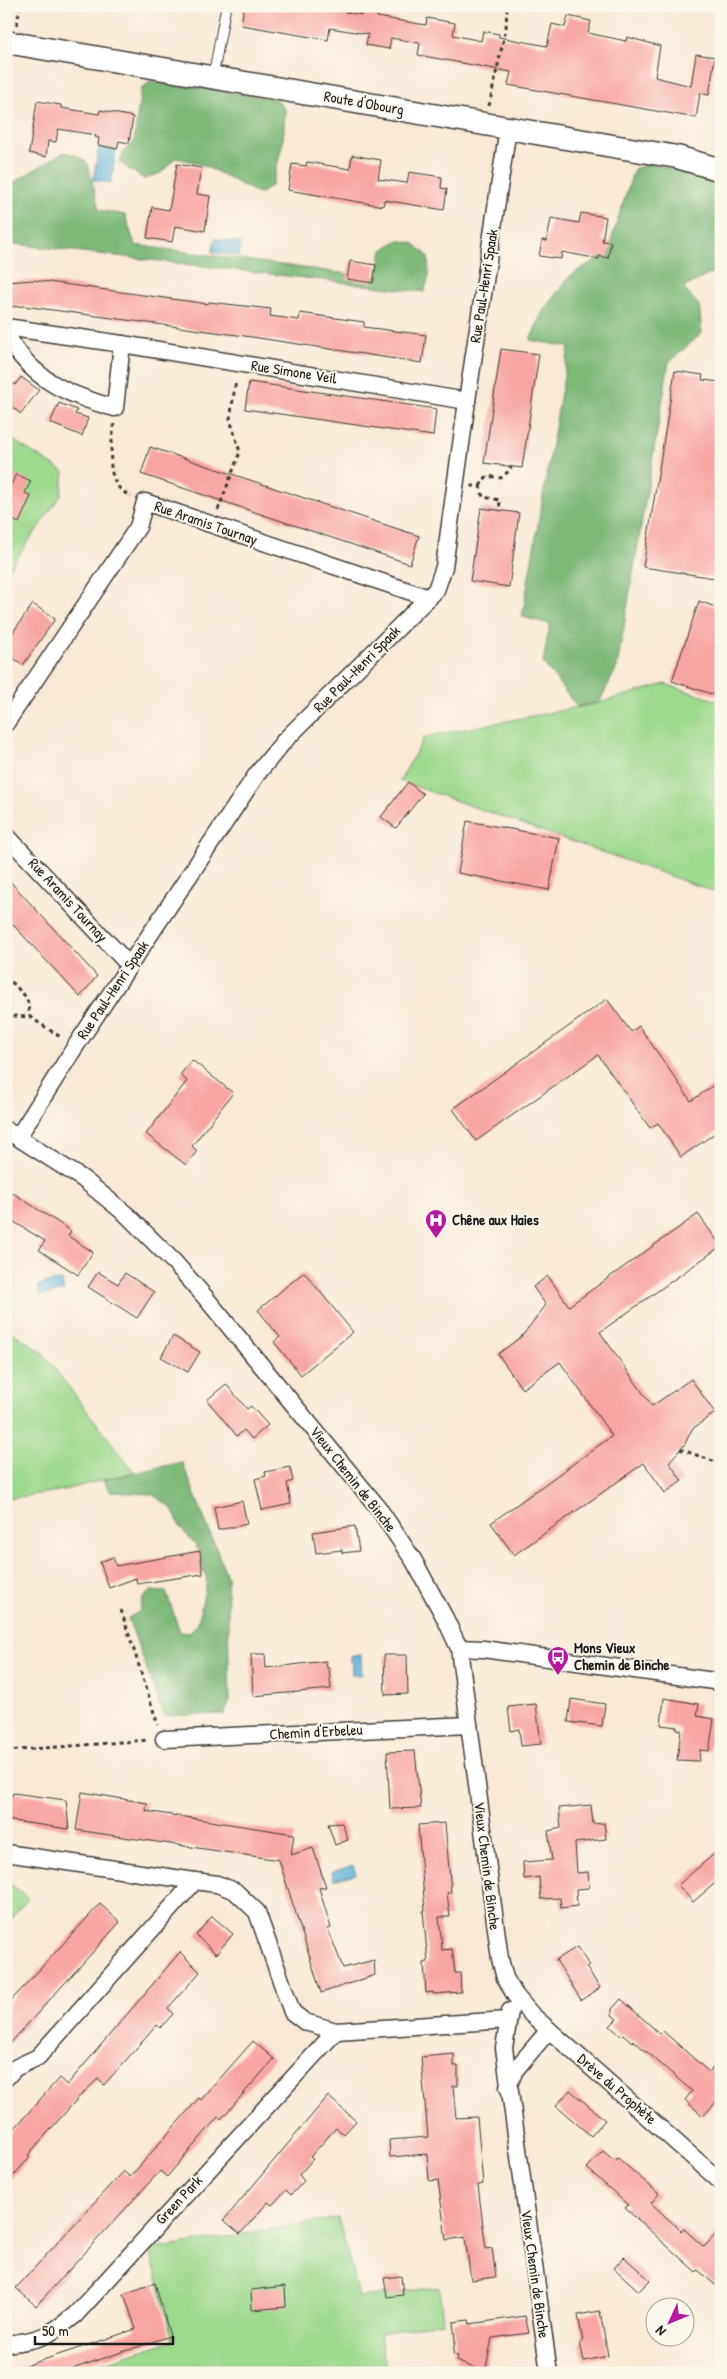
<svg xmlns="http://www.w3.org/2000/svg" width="727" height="2379" font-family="'Patrick Hand',sans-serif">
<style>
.green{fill:#9dd98d;stroke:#5c7a54}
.forest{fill:#7eb978;stroke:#4d6a4a}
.water{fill:#5db1d9;stroke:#3c667a}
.building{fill:#f8a5a1}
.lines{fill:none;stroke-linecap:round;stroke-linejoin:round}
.lane-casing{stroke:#3d3b38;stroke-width:11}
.street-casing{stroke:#3d3b38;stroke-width:19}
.secondary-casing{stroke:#3d3b38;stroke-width:25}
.path{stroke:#3d3b38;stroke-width:3;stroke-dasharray:4 4;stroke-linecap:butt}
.lane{stroke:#fff;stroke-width:9}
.street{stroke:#fff;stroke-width:16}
.secondary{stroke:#fff;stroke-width:22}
.labels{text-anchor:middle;stroke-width:4;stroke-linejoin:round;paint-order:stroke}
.street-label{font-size:15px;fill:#1c1c1c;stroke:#fbf7ec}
.poi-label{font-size:15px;font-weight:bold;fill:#1c1c1c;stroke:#fbf7ec;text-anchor:start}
</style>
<rect width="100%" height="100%" fill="#fbf7ec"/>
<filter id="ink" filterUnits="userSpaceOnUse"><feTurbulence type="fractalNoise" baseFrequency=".02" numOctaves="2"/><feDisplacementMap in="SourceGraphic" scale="10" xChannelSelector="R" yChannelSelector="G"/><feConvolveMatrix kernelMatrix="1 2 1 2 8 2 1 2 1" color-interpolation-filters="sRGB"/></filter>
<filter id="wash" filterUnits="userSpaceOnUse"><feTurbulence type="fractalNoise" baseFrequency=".0096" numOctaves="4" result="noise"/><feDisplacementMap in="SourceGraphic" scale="20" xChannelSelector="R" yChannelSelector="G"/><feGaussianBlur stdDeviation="1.12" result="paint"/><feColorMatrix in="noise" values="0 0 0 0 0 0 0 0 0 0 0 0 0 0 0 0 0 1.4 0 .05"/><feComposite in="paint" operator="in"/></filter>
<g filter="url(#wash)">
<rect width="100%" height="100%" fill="#f8e9d5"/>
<g class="green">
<path d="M6 436 64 472 61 495 6 573Z"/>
<path d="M665 684 721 702V894L400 781 424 737 599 703Z"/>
<path d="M6 1328 42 1352 134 1472 64 1490 6 1499Z"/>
<path d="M6 1880 28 1899 8 1922 6 1920Z"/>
<path d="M338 2218 359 2297 439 2287 443 2322 380 2333 387 2373H71L173 2340 150 2250Z"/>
</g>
<g class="forest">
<path d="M151 81 276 99 285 110 283 142 272 185 260 194C231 181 207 162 175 158L161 173 144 179 120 163 124 151 134 142 141 89Z"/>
<path d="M64 152 78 156 88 164 99 210 125 215 135 245 377 278 382 250 398 240 413 243 428 256 429 277 424 292 6 243V187Z"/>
<path d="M650 164 699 174 721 183V268L683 288 699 305 702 333 669 362 617 667 599 703 577 707 543 663 550 624 522 617 569 347 530 340 544 309 571 275 612 250V238L634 169Z"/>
<path d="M182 1462 227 1576 230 1701 224 1714 164 1716 128 1618 139 1612 143 1599 150 1591 166 1592 180 1632 190 1633 198 1623 207 1580 196 1545 181 1529 172 1508 152 1494 110 1492 103 1480Z"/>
</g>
<g class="water">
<path d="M99 147 116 150 111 183 93 180Z"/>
<path d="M215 239 241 243 239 256 212 252Z"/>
<path d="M62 1280 64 1291 40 1296 38 1285Z"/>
<path d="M361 1655 362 1675H352L351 1656Z"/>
<path d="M353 1865 356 1874 334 1880 332 1872Z"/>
</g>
<g id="blocks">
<g class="building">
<path d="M244 6H331L330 9 362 15 363 9 378 12 377 17 426 25 427 18 455 23 453 35 481 41 483 31 499 34V37L547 46 552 24 565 27 568 16 591 21 588 33 626 41 627 37 660 46 655 77 691 86 696 54 715 57 709 95 700 93 696 118 508 85 511 72 418 55 420 43 391 38 389 49 366 45 368 34 330 28 328 40 241 25Z"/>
<path d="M37 101 61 105V108L99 114 100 110 133 117 129 143 119 141 117 149 98 145 99 138 95 137 96 135 58 129 56 142 48 141 46 157 29 153Z"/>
<path d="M352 155 381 160 378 179 407 183 409 172 442 177 441 188 447 189 444 210 384 200 383 206 288 190 292 164 306 166 307 162 350 169Z"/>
<path d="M177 164 201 168 197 194 210 196 205 231 175 226 172 242 147 238 152 207 169 210Z"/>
<path d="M581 213 606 217 602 241 611 242 608 258 599 256V259L562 252 561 259 539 256 542 240 547 241 551 218 579 223Z"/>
<path d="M350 261 376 265 373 283 347 279Z"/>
<path d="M34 280 208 304 209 302 271 309 270 316 299 320 300 313 364 322V327L426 335 422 363 252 337 23 306 11 307V302H6V282Z"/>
<path d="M501 349 539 354 522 468 484 463Z"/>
<path d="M675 371 703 375 702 380 721 382V579L643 567Z"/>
<path d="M6 375 15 385 21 377 39 390 21 414 6 402Z"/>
<path d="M249 382 436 409 433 436 245 409Z"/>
<path d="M59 403 77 410 75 414 88 418 82 436 50 423Z"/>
<path d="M150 447 419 536 410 564 141 474Z"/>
<path d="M16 474 31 481 25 493 31 496 19 523 6 517V496Z"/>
<path d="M481 508 519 513 509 587 470 581Z"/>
<path d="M699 601 721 609V697L672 681Z"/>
<path d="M33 604 55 619 23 665 6 653V642Z"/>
<path d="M408 782 423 794 396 828 381 817Z"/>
<path d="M467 821 559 838 549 890 458 873Z"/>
<path d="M6 877 97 976 80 997 6 917Z"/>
<path d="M607 999 631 1032 639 1026 691 1101 721 1080V1129L681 1157 658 1123 650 1128 598 1055 476 1141 453 1109Z"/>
<path d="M192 1060 233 1093 192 1146 197 1151 186 1165 146 1134 187 1081 180 1075Z"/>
<path d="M13 1193 71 1231 68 1236 93 1252 78 1275 39 1250 45 1241 6 1217V1204Z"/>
<path d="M698 1214 721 1246 600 1332 652 1406 691 1379 715 1413 692 1429 685 1444 669 1462 682 1481 665 1493 644 1463 514 1555 491 1523 612 1436 560 1362 522 1389 498 1354 522 1336 546 1305 533 1287 548 1276 569 1306Z"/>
<path d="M98 1272 118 1284 125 1273 154 1292 137 1318 88 1287Z"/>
<path d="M304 1272 353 1332 301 1375 274 1342 280 1337 258 1310Z"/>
<path d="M173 1336 200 1352 188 1372 161 1357Z"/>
<path d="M226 1384 247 1409 251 1406 268 1425 252 1439 244 1430 237 1436 207 1400Z"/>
<path d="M290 1467 293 1481 287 1483 291 1504 262 1510 255 1479 266 1476 265 1472Z"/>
<path d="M242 1501 247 1524 218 1530 214 1507Z"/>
<path d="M355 1526 359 1551 342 1553V1550L316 1553 313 1532Z"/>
<path d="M200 1551 203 1574 137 1584 136 1578 109 1588 100 1562 113 1557 116 1566Z"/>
<path d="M251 1654H265L266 1668 326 1661 327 1668H329L331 1689 253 1696Z"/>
<path d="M384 1655H407L408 1694 385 1695Z"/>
<path d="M664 1698 699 1704 697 1716 714 1719 709 1751 700 1750 699 1761 677 1760 681 1730 677 1729V1727L661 1725Z"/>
<path d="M571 1699 605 1704 602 1726 568 1722Z"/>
<path d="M536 1704 541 1744 521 1746 519 1729 511 1731 508 1707Z"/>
<path d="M415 1751 421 1808 390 1809 387 1752Z"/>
<path d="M82 1792 147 1803 146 1811 294 1834 291 1855 313 1848 326 1887 319 1888 331 1928 328 1929 343 1968 374 1960 375 1975 321 1993 279 1860 76 1830Z"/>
<path d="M13 1793 66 1800 69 1829 6 1820V1795L12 1796Z"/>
<path d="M591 1805 593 1824 604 1823 606 1839 575 1843 577 1873 588 1872 589 1888 576 1889 577 1906 561 1908 560 1898 541 1899 539 1877 524 1879 523 1862 552 1860 548 1831 561 1828 559 1808Z"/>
<path d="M342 1823 348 1840 335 1845 328 1824Z"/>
<path d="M445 1823 451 1892 447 1893 450 1917H439L441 1937 442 1950 452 1949 455 1973H460L461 1992 433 1994V1992L426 1993 424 1963 428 1962 423 1911H425L418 1825Z"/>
<path d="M721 1848V1878L693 1902 678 1885Z"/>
<path d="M100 1904 120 1922 6 2048V2006Z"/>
<path d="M212 1916 233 1934 216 1954 196 1935Z"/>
<path d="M577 1947 589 1965 586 1967 600 1988 581 2000 556 1960Z"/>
<path d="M180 1952 200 1972 168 2008 173 2014 160 2028 157 2025 104 2085 98 2079 79 2097 28 2155 30 2157 6 2184V2138L59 2078 67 2085Z"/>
<path d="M621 1999 660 2034 663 2031 709 2072 721 2059V2097L703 2116 685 2100 692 2091 633 2040 632 2042 623 2034 621 2036 610 2026 617 2019 612 2015V2009Z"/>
<path d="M253 2041 274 2059 221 2119 218 2117 167 2177 160 2171 36 2306 16 2288 123 2171 130 2177 199 2098 201 2100Z"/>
<path d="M454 2054V2066H458V2086H453L456 2118 477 2117 483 2184 478 2185 483 2226 486 2249 492 2248 496 2277 471 2280 465 2237 446 2240 438 2180 429 2181 427 2154 390 2157 389 2140 428 2137 421 2057Z"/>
<path d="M570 2090 605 2120 591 2136 556 2106Z"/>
<path d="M328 2096 356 2121 344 2134 336 2128 310 2157 313 2159 299 2175 304 2181 291 2195 286 2190 272 2205 268 2202 240 2234 224 2220Z"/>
<path d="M603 2151 615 2161 618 2158 659 2194 651 2203 681 2231 683 2228 704 2247 721 2229V2290L698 2270 696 2272 625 2208 628 2205 587 2168Z"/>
<path d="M624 2257 650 2280 639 2291 614 2268Z"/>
<path d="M401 2276 403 2295 387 2297 384 2278Z"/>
<path d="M155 2283 170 2336 60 2373H14L13 2370 136 2329 124 2294Z"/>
<path d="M285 2286 286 2307 252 2310 251 2290Z"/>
<path d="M600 2311 608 2356 584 2361 580 2343 583 2342 578 2315Z"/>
<path d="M525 2316 529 2333 492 2338 485 2372 456 2361 458 2356 453 2354 455 2340 453 2322 469 2320 470 2324Z"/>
</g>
</g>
</g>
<g filter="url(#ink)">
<use href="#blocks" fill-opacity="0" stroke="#3d3b38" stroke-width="1"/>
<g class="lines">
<g class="lane-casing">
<path id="lane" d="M213 77 226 6"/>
</g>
<g class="street-casing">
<g id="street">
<path d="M6 327 122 344 467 401"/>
<path d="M6 333C30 379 67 395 115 408L122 344"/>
<path d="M6 723 138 527 145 502 429 598"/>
<path d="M6 835 129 965"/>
<path d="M6 1130 83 1179 127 1215 175 1263 205 1297 377 1506 414 1561 445 1618 459 1648 500 1959 505 1978 515 1995 531 2014 721 2182"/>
<path d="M18 1137 75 1047 257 774 285 740 436 590 444 567 467 401 508 128"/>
<path d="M459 1648 483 1649 721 1682"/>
<path d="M164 1739 469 1725"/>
<path d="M6 1853 195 1881"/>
<path d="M510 2011 504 2048 549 2373"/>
<path d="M6 2078 15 2068 38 2057 195 1881 217 1884 235 1891 257 1912 292 2012 305 2022 336 2031 508 2020"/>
<path d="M508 2087 515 2070 549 2030"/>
<path d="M6 2344C41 2340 49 2336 75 2315L336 2031"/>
</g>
</g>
<g class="secondary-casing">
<path id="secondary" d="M6 42 677 157 721 170"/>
</g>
<g class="path">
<path d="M17 25 20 6"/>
<path d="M489 106 506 28 507 6"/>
<path d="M114 424C112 448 102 484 131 496"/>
<path d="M471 486H480L483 497 500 500 499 511"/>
<path d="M480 486 487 476 501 478 510 470 511 467"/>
<path d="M218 510 240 452 230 419 236 380"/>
<path d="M6 976 27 998 30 1017"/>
<path d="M6 1013 11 1016 30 1017 62 1038"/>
<path d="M680 1449 721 1464"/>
<path d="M121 1610 158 1725"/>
<path d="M6 1751 148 1740"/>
</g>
<use href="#lane" class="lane"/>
<use href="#street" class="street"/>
<use href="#secondary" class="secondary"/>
</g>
</g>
<defs>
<g id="hospital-pin" transform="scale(1.125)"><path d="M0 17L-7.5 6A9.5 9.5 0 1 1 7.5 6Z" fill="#b5179e" stroke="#fbf7ec"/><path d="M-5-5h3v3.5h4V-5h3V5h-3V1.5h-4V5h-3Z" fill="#fff"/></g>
<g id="bus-pin" transform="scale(1.125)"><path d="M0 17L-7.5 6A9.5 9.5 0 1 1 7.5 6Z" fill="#b5179e" stroke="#fbf7ec"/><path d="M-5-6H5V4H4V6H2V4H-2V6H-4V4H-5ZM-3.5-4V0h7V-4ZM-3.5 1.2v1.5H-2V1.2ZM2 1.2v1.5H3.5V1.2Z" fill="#fff"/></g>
</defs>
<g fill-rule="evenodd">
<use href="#hospital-pin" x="436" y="1220"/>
<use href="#bus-pin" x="558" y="1657"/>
</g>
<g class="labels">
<g class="street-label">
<text transform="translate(364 103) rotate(10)" y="5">Route d'Obourg</text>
<text transform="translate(484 286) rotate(-81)" y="5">Rue Paul-Henri Spaak</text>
<text transform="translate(294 372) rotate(9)" y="5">Rue Simone Veil</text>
<text transform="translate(206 523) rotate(19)" y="5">Rue Aramis Tournay</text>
<text transform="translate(357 669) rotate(-45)" y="5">Rue Paul-Henri Spaak</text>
<text transform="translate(68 900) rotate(47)" y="5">Rue Aramis Tournay</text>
<text transform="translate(113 990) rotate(-56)" y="5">Rue Paul-Henri Spaak</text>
<text transform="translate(353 1479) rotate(52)" y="5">Vieux Chemin de Binche</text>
<text transform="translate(316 1732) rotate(-3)" y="5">Chemin d'Erbeleu</text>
<text transform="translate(487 1866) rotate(83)" y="5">Vieux Chemin de Binche</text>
<text transform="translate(617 2089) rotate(41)" y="5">Drève du Prophète</text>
<text transform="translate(179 2200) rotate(-47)" y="5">Green Park</text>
<text transform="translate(535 2274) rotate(82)" y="5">Vieux Chemin de Binche</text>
</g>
<g class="poi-label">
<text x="452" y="1225">Chêne aux Haies</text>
<text x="574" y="1653">Mons Vieux<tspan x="574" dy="17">Chemin de Binche</tspan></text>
</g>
</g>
<rect width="727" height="2379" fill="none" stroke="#fbf7ec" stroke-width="25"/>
<g transform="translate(670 2322) rotate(226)"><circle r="24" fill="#fbf7ec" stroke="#a29f99"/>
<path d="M0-4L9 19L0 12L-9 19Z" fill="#b5179e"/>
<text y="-8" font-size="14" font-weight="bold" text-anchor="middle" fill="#1c1c1c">N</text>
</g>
<path d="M35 2336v8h138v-8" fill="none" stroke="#1c1c1c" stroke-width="2.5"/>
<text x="42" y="2336" font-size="15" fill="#1c1c1c" stroke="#fbf7ec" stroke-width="4" paint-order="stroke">50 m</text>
</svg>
